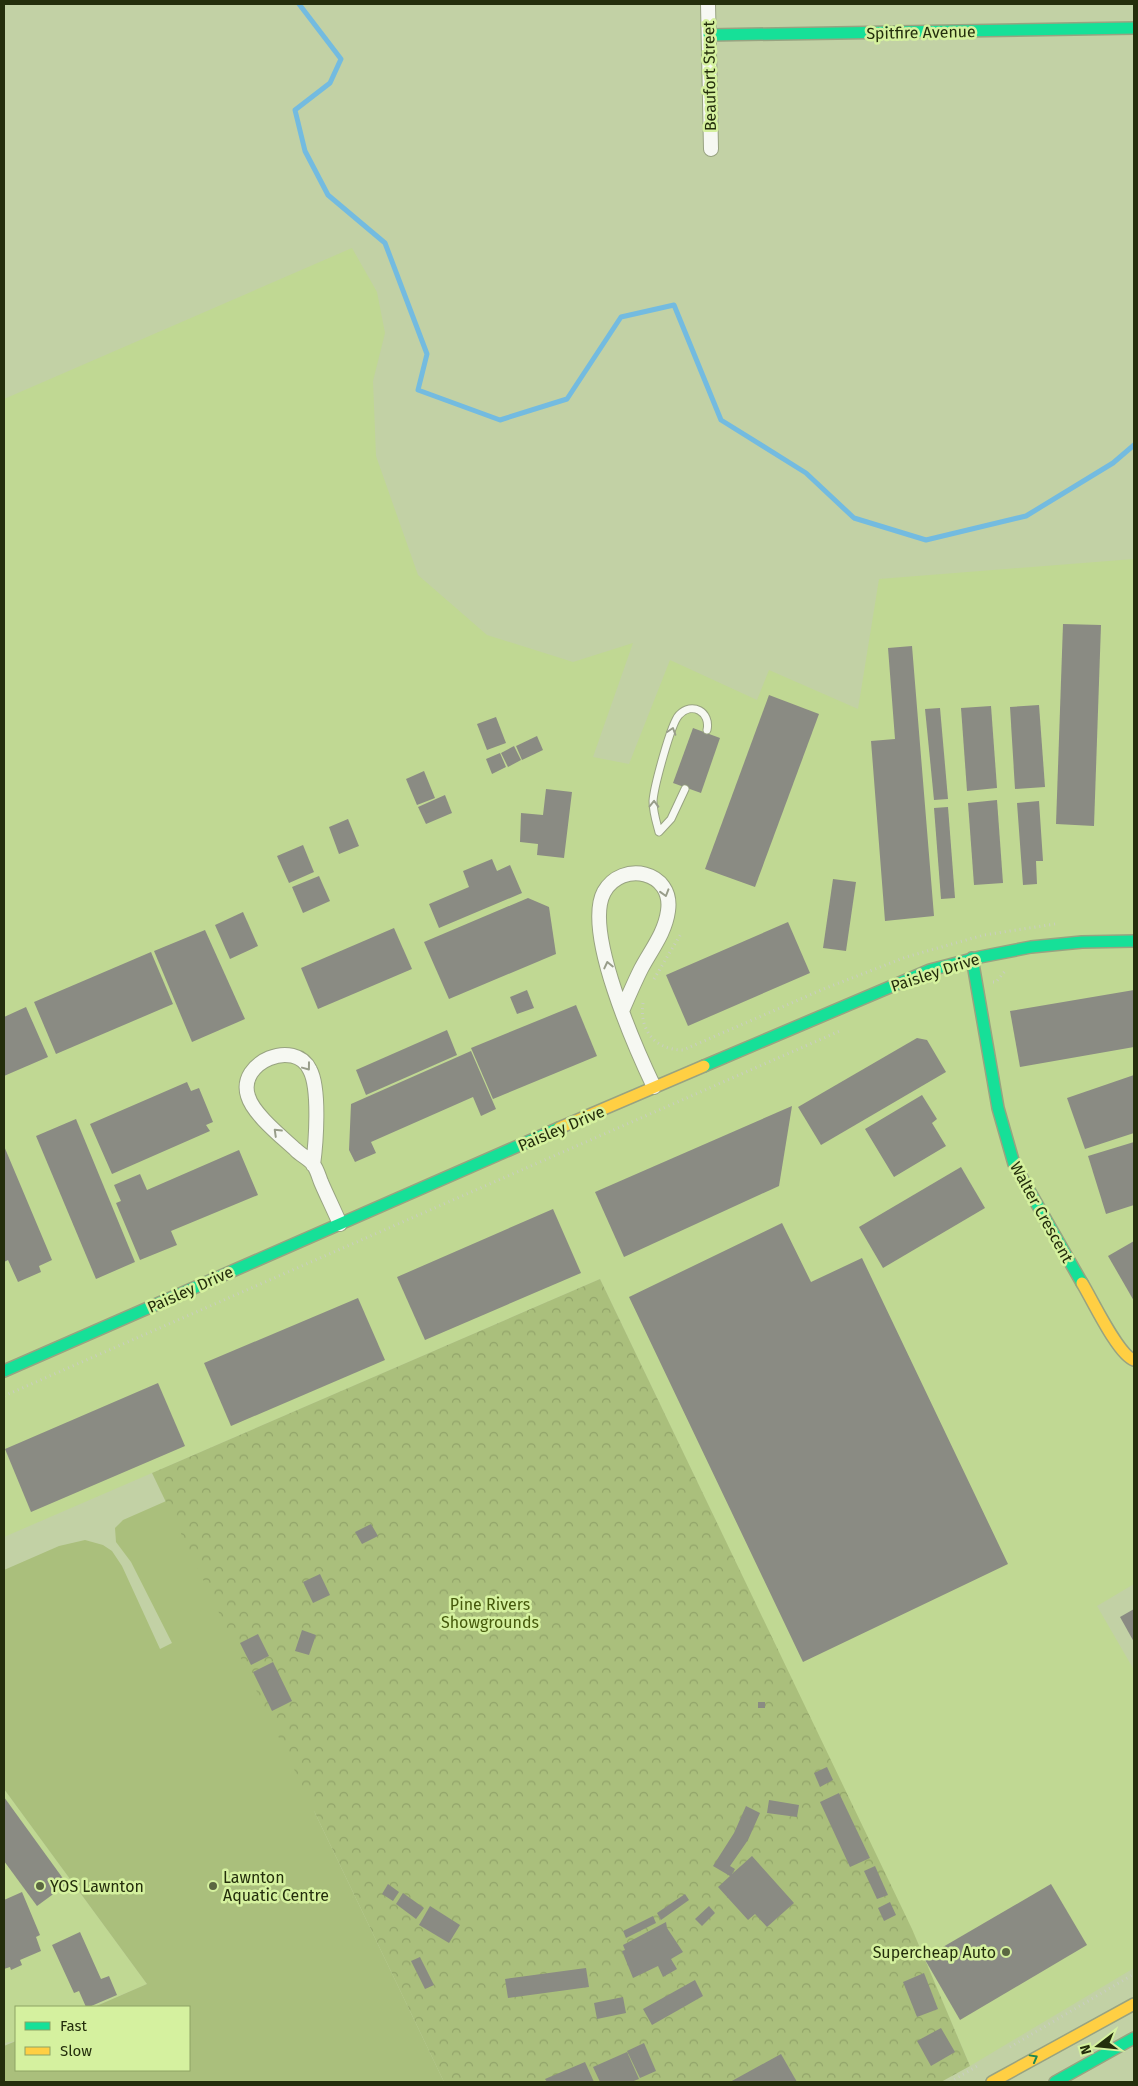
<svg xmlns="http://www.w3.org/2000/svg" width="1138" height="2086" font-family="'Fira Sans',sans-serif">
<style>
.built{fill:#c0d893}
.grass{fill:#aabf7c}
.park{fill:url(#park-crowns)}
.lines{fill:none;stroke-linecap:round;stroke-linejoin:round}
.stream{stroke:#73bbe0;stroke-width:5}
.building{fill:#8a8b83}
.lane-casing{stroke:#98a381;stroke-width:9}
.street-casing{stroke:#98a381;stroke-width:16}
.fast-casing{stroke:#98a381;stroke-width:14}
.slow-casing{stroke:#98a381;stroke-width:14}
.path{stroke:#c9cec0;stroke-width:3;stroke-dasharray:1 4;stroke-linecap:butt}
.lane{stroke:#f6f8f2;stroke-width:7}
.street{stroke:#f6f8f2;stroke-width:14}
.fast{stroke:#16e098;stroke-width:11}
.slow{stroke:#ffcf43;stroke-width:11}
.oneway{stroke:#989d8a}
.oneway2{stroke:#1d8752}
.poi-dot{fill:#5b6742;stroke:#d5f19f;stroke-width:2}
.labels{text-anchor:middle;stroke-width:5;stroke-linejoin:round;paint-order:stroke}
.street-label{font-size:16px;fill:#242e0c;stroke:#d5f19f}
.park-label{font-size:16px;fill:#45590b;stroke:#d5f19f}
.poi-label{font-size:16px;fill:#242e0c;stroke:#d5f19f;text-anchor:start}
</style>
<defs>
<pattern id="park-crowns" width="20" height="18" patternUnits="userSpaceOnUse" patternTransform="scale(1.25)"><rect width="20" height="18" fill="#aabf7c"/><path d="M2 6a3 3 0 1 1 6 0M12 15a3 3 0 1 1 6 0" fill="none" stroke="#92a46a"/></pattern>
</defs>
<rect width="100%" height="100%" fill="#c2d1a5"/>
<g class="built">
<path d="M352 248 377 292 385 333 373 381 376 456 418 575 487 635 573 662 633 643 593 757 629 764 670 660 757 700 769 670 858 709 879 579 1134 559V1584L1097 1606 1134 1670V1968L970 2066 915 1937 600 1279 4 1537V399Z"/>
<path d="M4 1789 147 1984 93 2007H16V2041L4 2043Z"/>
</g>
<path class="grass" d="M189 1491 305 1774 315 1813 444 2082H5L4 2080V2046L16 2041V2070H189V2007H94L147 1984 4 1789V1570L59 1546 85 1540 103 1545 112 1551 122 1566 160 1649 172 1643 131 1562 116 1542 115 1528 123 1520Z"/>
<path class="park" d="M600 1279 912 1929 970 2066 941 2082H444L152 1473Z"/>
<g class="lines">
<path class="stream" d="M299 4 341 59 330 83 295 110 305 151 328 195 385 243 427 354 418 390 500 420 567 399 621 317 674 305 721 420 806 473 854 518 926 540 1026 516 1113 463 1134 445"/>
</g>
<g class="building">
<path d="M1063 624 1101 625 1094 826 1056 824Z"/>
<path d="M912 646 934 916 885 921 871 741 895 739 888 648Z"/>
<path d="M769 695 819 714 755 887 705 869Z"/>
<path d="M1039 705 1045 787 1015 789 1010 707Z"/>
<path d="M991 706 997 788 967 791 961 708Z"/>
<path d="M940 708 948 799 934 800 925 709Z"/>
<path d="M496 717 506 743 487 750 477 724Z"/>
<path d="M693 728 720 738 701 793 673 783Z"/>
<path d="M537 736 543 750 522 760 516 746Z"/>
<path d="M514 746 521 760 508 767 501 753Z"/>
<path d="M500 753 506 767 492 774 486 759Z"/>
<path d="M424 771 435 798 417 805 406 779Z"/>
<path d="M546 789 572 792 564 858 537 855 538 844 520 842 521 813 543 815Z"/>
<path d="M445 795 452 813 426 824 418 807Z"/>
<path d="M997 800 1003 883 974 885 968 803Z"/>
<path d="M1039 801 1043 861H1036L1037 884 1023 885 1017 803Z"/>
<path d="M948 807 955 898 941 899 934 808Z"/>
<path d="M348 819 359 846 339 854 329 827Z"/>
<path d="M303 845 314 872 289 883 277 856Z"/>
<path d="M492 859 497 871 510 865 522 893 439 928 429 904 469 887 463 871Z"/>
<path d="M319 876 330 901 303 913 292 887Z"/>
<path d="M833 879 856 882 846 951 823 948Z"/>
<path d="M528 898 549 907 556 954 449 999 424 942Z"/>
<path d="M243 912 258 946 230 959 215 925Z"/>
<path d="M788 922 810 973 688 1026 666 975Z"/>
<path d="M394 928 412 969 318 1009 301 968Z"/>
<path d="M205 930 245 1019 192 1042 154 951Z"/>
<path d="M151 952 173 1004 56 1054 34 1002Z"/>
<path d="M527 990 534 1008 517 1014 510 997Z"/>
<path d="M1134 990V1047L1020 1067 1010 1011Z"/>
<path d="M576 1005 597 1056 493 1099 471 1048Z"/>
<path d="M26 1007 48 1057 4 1076V1017Z"/>
<path d="M447 1030 457 1055 366 1095 356 1070Z"/>
<path d="M917 1038 927 1040 946 1072 821 1145 798 1107Z"/>
<path d="M471 1051 496 1109 481 1116 473 1097 371 1142 376 1153 355 1162 349 1150 351 1104Z"/>
<path d="M1134 1075V1133L1085 1149 1067 1098Z"/>
<path d="M187 1082 191 1091 199 1088 213 1122 206 1125 210 1131 112 1174 90 1124Z"/>
<path d="M922 1095 937 1119 932 1123 946 1146 894 1177 865 1129Z"/>
<path d="M792 1106 779 1186 624 1257 595 1192Z"/>
<path d="M76 1119 135 1262 96 1279 36 1136Z"/>
<path d="M1134 1142V1205L1106 1214 1088 1156Z"/>
<path d="M4 1146 52 1260 39 1266 41 1272 18 1282 8 1260 4 1262Z"/>
<path d="M239 1150 258 1195 171 1231 177 1245 140 1260 116 1203 121 1201 114 1185 140 1174 147 1190Z"/>
<path d="M961 1167 985 1208 883 1268 859 1227Z"/>
<path d="M553 1209 581 1273 425 1340 397 1277Z"/>
<path d="M782 1223 811 1282 862 1258 1008 1564 803 1662 629 1297Z"/>
<path d="M1134 1241V1301L1108 1256Z"/>
<path d="M358 1298 385 1360 231 1426 204 1363Z"/>
<path d="M158 1383 185 1446 31 1512 5 1449Z"/>
<path d="M371 1524 378 1536 362 1544 355 1532Z"/>
<path d="M320 1574 330 1595 313 1603 303 1582Z"/>
<path d="M1134 1609V1642L1120 1617Z"/>
<path d="M302 1630 316 1635 309 1655 295 1651Z"/>
<path d="M258 1634 269 1656 251 1665 240 1643Z"/>
<path d="M273 1662 292 1701 272 1711 253 1672Z"/>
<rect x="758" y="1702" width="7" height="6"/>
<path d="M827 1767 833 1780 820 1787 814 1773Z"/>
<path d="M839 1793 870 1858 850 1867 820 1802Z"/>
<path d="M4 1797 67 1884 37 1906 4 1861Z"/>
<path d="M769 1800 799 1805 797 1817 767 1813Z"/>
<path d="M746 1806 760 1813 748 1840 730 1866 735 1869 732 1874 752 1856 794 1903 767 1927 755 1914 748 1920 718 1887 730 1876 713 1866 734 1833Z"/>
<path d="M875 1866 888 1895 877 1899 864 1871Z"/>
<path d="M388 1884 399 1892 393 1901 382 1894Z"/>
<path d="M1051 1884 1087 1945 960 2020 924 1958Z"/>
<path d="M22 1892 40 1935 36 1937 41 1951 20 1960 22 1965 11 1970 10 1967 4 1969V1900Z"/>
<path d="M403 1893 424 1908 416 1919 396 1904Z"/>
<path d="M685 1894 689 1900 661 1920 657 1913Z"/>
<path d="M890 1902 896 1915 884 1921 878 1908Z"/>
<path d="M430 1906 460 1925 449 1943 419 1925Z"/>
<path d="M709 1906 715 1913 702 1926 695 1919Z"/>
<path d="M653 1916 656 1923 626 1938 623 1931Z"/>
<path d="M666 1922 667 1928 683 1952 671 1959 677 1969 663 1977 658 1966 633 1978 622 1951 625 1950 623 1945Z"/>
<path d="M80 1932 101 1979 109 1976 117 1995 89 2007H86L79 1991 74 1993 52 1945Z"/>
<path d="M420 1957 434 1985 425 1989 411 1961Z"/>
<path d="M586 1968 589 1987 508 1998 505 1979Z"/>
<path d="M924 1973 938 2009 917 2017 903 1982Z"/>
<path d="M695 1980 703 1996 652 2025 643 2009Z"/>
<path d="M623 1997 626 2013 597 2019 594 2003Z"/>
<path d="M941 2028 955 2052 931 2066 917 2041Z"/>
<path d="M644 2043 656 2071 640 2078 627 2051Z"/>
<path d="M627 2052 639 2079 631 2082H600L593 2067Z"/>
<path d="M781 2054 797 2082H730Z"/>
<path d="M585 2062 594 2082H547L545 2079Z"/>
</g>
<g class="lines">
<g class="lane-casing">
<path id="lane" d="M685 789 671 819 659 832C656 821 653 812 653 801 654 787 671 723 679 715 692 701 711 712 707 730"/>
</g>
<g class="street-casing">
<g id="street">
<path d="M708 4 711 149"/>
<path d="M622 1011C628 997 634 983 641 969 651 950 665 933 668 911 674 871 622 860 604 892 583 931 636 1049 654 1087"/>
<path d="M313 1165C316 1143 320 1089 310 1070 295 1038 237 1062 248 1096 253 1114 282 1137 296 1150 301 1155 309 1159 313 1164 317 1169 319 1177 321 1182 327 1196 334 1210 340 1224"/>
</g>
</g>
<g class="fast-casing">
<g id="fast">
<path d="M709 35 1134 28"/>
<path d="M972 958 998 1108 1014 1164 1082 1283"/>
<path d="M704 1066 930 970 980 957 1031 947 1082 942 1134 941"/>
<path d="M4 1371 559 1128"/>
<path d="M1055 2082 1134 2038"/>
</g>
</g>
<g class="slow-casing">
<g id="slow">
<path d="M559 1128 704 1066"/>
<path d="M1082 1283C1092 1299 1118 1355 1134 1360"/>
<path d="M992 2082 1134 2004"/>
</g>
</g>
<g class="path">
<path d="M654 979 682 932"/>
<path d="M993 982H996L1006 970"/>
<path d="M643 1003C639 1030 655 1050 683 1050L826 988 906 957 984 935 1055 924"/>
<path d="M4 1396 840 1031"/>
<path d="M1010 2047 1134 1974"/>
<path d="M950 2082 979 2065"/>
</g>
<use href="#lane" class="lane"/>
<use href="#street" class="street"/>
<use href="#fast" class="fast"/>
<use href="#slow" class="slow"/>
</g>
<defs><path id="oneway-chevron" d="M-2-3.5L2.5 0L-2 3.5" fill="none" stroke-width="1.6" stroke-linecap="round" stroke-linejoin="round" transform="scale(1.25)"/></defs>
<g class="oneway">
<use href="#oneway-chevron" transform="translate(672 731) rotate(-72)"/>
<use href="#oneway-chevron" transform="translate(654 804) rotate(-89)"/>
<use href="#oneway-chevron" transform="translate(665 893) rotate(73)"/>
<use href="#oneway-chevron" transform="translate(608 965) rotate(-103)"/>
<use href="#oneway-chevron" transform="translate(307 1067) rotate(53)"/>
<use href="#oneway-chevron" transform="translate(277 1132) rotate(-136)"/>
</g>
<use class="oneway2" href="#oneway-chevron" transform="translate(1034 2058) rotate(-29)"/>
<g class="poi-dot">
<circle cx="40" cy="1886" r="5"/>
<circle cx="213" cy="1886" r="5"/>
<circle cx="1006" cy="1952" r="5"/>
</g>
<g class="labels">
<g class="street-label">
<text transform="translate(921 32) rotate(-1)" y="6">Spitfire Avenue</text>
<text transform="translate(709 76) rotate(-91)" y="6">Beaufort Street</text>
<text transform="translate(935 972) rotate(-18)" y="6">Paisley Drive</text>
<text transform="translate(561 1128) rotate(-23)" y="6">Paisley Drive</text>
<text transform="translate(1042 1212) rotate(61)" y="6">Walter Crescent</text>
<text transform="translate(190 1289) rotate(-24)" y="6">Paisley Drive</text>
</g>
<g class="park-label">
<text x="490" y="1610">Pine Rivers<tspan x="490" dy="18">Showgrounds</tspan></text>
</g>
<g class="poi-label">
<text x="223" y="1883">Lawnton<tspan x="223" dy="18">Aquatic Centre</tspan></text>
<text x="50" y="1892">YOS Lawnton</text>
<text x="996" y="1958" text-anchor="end">Supercheap Auto</text>
</g>
</g>
<rect width="1138" height="2086" fill="none" stroke="#242e0c" stroke-width="10"/>
<rect x="15" y="2006" width="175" height="65" fill="#d5f19f" stroke="#8ea364"/>
<rect x="25" y="2022" width="25" height="8" fill="#16e098" stroke="#8ea364"/>
<text x="60" y="2031" font-size="15" fill="#242e0c">Fast</text>
<rect x="25" y="2047" width="25" height="8" fill="#ffcf43" stroke="#8ea364"/>
<text x="60" y="2056" font-size="15" fill="#242e0c">Slow</text>
<g transform="translate(1098 2046) rotate(254)" stroke="#d5f19f" stroke-width="4" paint-order="stroke">
<path d="M0-4L9 19L0 12L-9 19Z" fill="#242e0c"/>
<text y="-8" font-size="14" font-weight="bold" text-anchor="middle" fill="#242e0c">N</text>
</g>
</svg>
